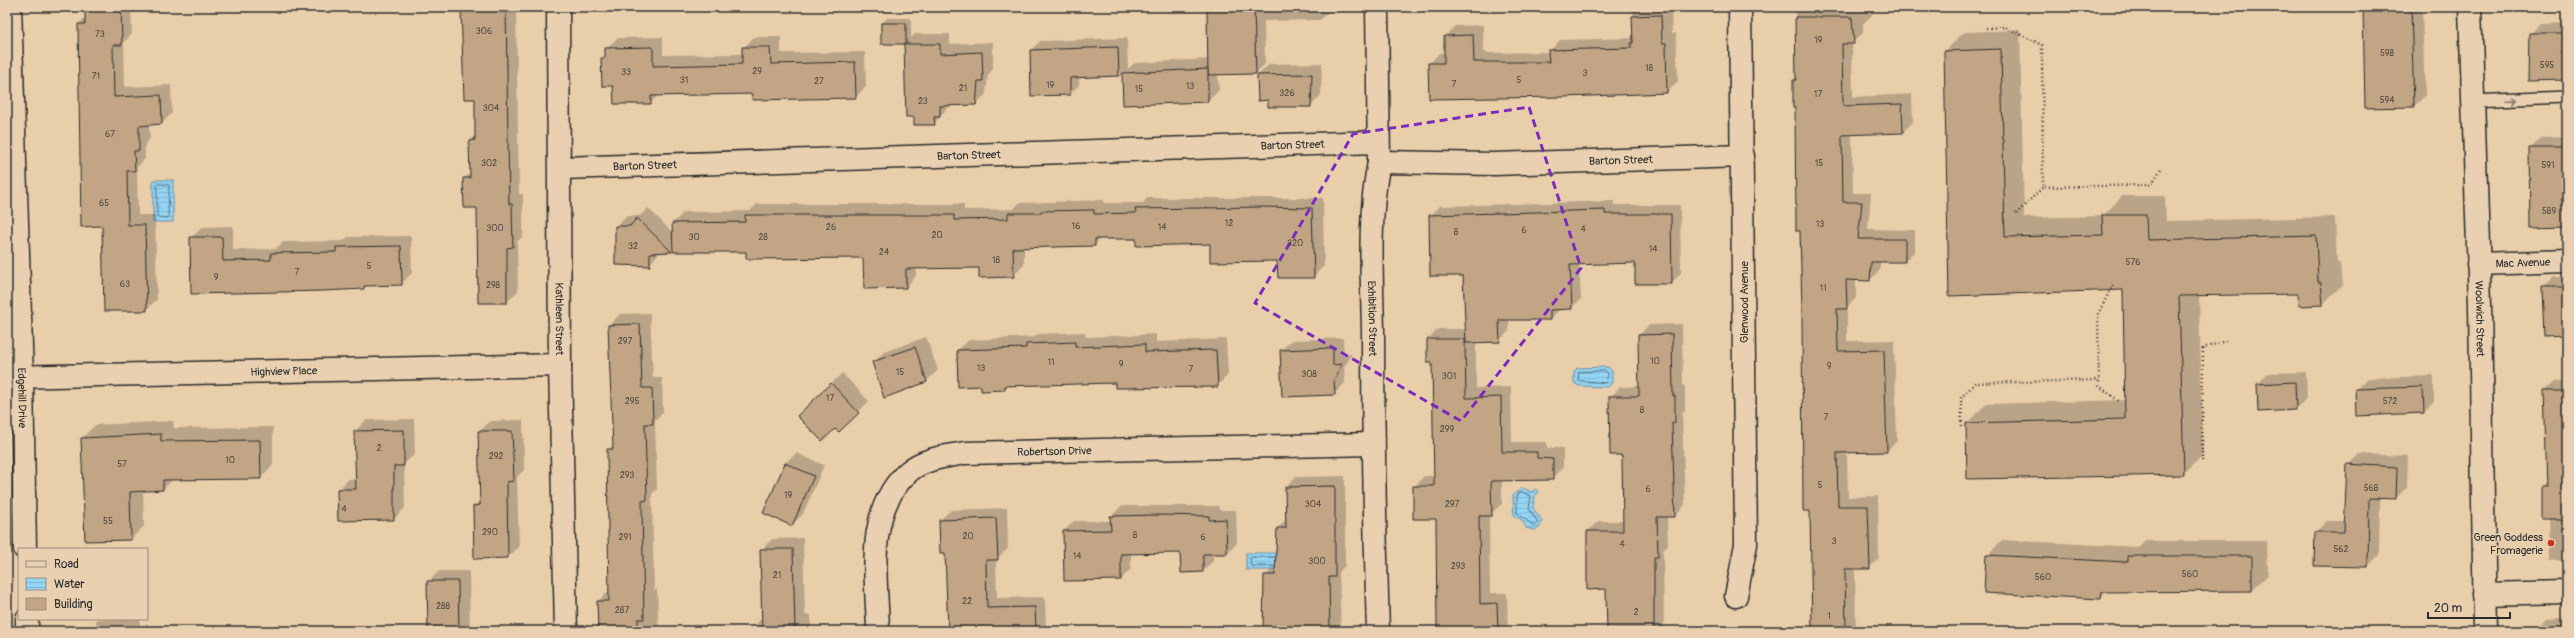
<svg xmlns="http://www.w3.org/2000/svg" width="2574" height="638" font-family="Pangolin,sans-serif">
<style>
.water{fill:url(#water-rules);stroke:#6a91a4}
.shadow{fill:#0003}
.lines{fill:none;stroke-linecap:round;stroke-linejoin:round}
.shore{stroke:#556f7c;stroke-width:1}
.building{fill:#c2a584;stroke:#2b2b2b}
.service-casing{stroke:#2b2b2b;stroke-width:14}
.minor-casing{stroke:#2b2b2b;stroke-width:25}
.secondary-casing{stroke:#2b2b2b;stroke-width:25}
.path{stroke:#2b2b2b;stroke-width:2.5;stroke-dasharray:1 3;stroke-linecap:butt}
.service{stroke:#e8d0b0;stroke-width:11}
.minor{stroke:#e8d0b0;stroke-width:22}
.secondary{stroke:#e8d0b0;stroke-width:22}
.oneway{stroke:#8a7e6e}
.marked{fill:none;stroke:#7b2cbf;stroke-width:3;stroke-dasharray:8 5;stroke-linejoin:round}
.poi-dot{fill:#c8321e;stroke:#e8d0b0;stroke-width:1.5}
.labels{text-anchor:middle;stroke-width:3;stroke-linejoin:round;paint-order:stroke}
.number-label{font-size:9px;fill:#514a41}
.street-label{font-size:11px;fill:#2b2b2b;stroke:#e8d0b0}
.poi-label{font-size:11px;fill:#2b2b2b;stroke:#e8d0b0;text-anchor:end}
</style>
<defs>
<pattern id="water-rules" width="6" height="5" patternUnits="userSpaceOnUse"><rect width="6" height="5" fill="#94d5f5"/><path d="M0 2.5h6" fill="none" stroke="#80b7d2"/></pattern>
</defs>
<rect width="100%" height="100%" fill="#e9ceaa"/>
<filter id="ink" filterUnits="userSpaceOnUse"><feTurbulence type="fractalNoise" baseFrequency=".025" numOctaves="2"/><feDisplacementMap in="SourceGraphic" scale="8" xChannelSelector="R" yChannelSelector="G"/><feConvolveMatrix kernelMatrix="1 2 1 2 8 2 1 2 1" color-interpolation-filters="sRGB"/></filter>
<g filter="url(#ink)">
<g class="water">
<rect x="153" y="180" width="20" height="42"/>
<path d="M1608 367 1612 371V383L1608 387 1579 386 1574 383V372L1577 368Z"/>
<path d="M1522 488 1532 492 1535 489 1539 492 1535 496 1533 508 1542 521 1539 528 1534 530 1526 528 1522 520 1514 516 1513 495Z"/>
<rect x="1246" y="553" width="34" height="17"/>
</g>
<g class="shadow">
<path d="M86 7H131L132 34 124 42 125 87 171 85 172 113 162 123 149 125 150 139 145 144V159L137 167 138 215H155L157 299 146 310 103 225 81 94H79V24L86 16Z"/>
<path d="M462 7H516L519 194H523V236L517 242 518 291 507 302 478 207 464 179 471 172 470 141 476 135V98Z"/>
<path d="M1212 7H1328L1329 11 1320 20 1264 21 1265 64 1256 73 1218 74 1219 90 1208 101 1124 104 1123 71 1118 75 1079 77V85L1070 94 1031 50 1040 41 1127 38 1128 69 1134 63 1209 59 1208 11Z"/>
<path d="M1633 7H1671L1672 33H1676L1678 81 1667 92 1565 96 1429 64 1439 53H1445V36L1455 26 1483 25 1484 52 1490 53 1549 52 1560 40 1634 38Z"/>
<path d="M1795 7H1891L1888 9 1872 10V15L1863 24V33L1852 43 1853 97 1912 94 1913 122 1903 132 1852 134 1853 193H1871L1868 229 1915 230V251L1905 261H1880V270L1870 280 1856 279V298L1847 307V341L1894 340 1897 441 1887 451H1847L1848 497 1878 496 1879 558 1869 568H1855L1856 631H1813L1811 510 1794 81 1797 78Z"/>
<path d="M2364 7H2422L2425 96 2414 106Z"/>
<path d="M887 18H911V38L915 34H950V44L993 42V69L988 75 986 94 976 104 950 105 934 124 905 45 906 43H882V23Z"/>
<path d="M2567 22V78L2566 79 2530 34 2541 23Z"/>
<path d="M2020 30 2024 218 2103 216 2122 196H2165L2166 221 2335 217 2337 263H2340L2342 285 2323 304 2300 305 2299 293 2199 295 2203 455 2183 474 1968 446 1967 423 1986 404 2126 400 2124 289 1950 295 1945 51 1964 32Z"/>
<path d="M663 37V55L743 54V48L754 37H781V53L865 52 866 86 856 97 753 93 659 95 650 103 614 85 602 58 606 54V49L617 38Z"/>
<path d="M1322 63 1321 95 1311 106 1269 99 1258 75 1269 64Z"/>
<path d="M2567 137V226L2530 149 2541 138Z"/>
<path d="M1147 198H1323L1324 266 1313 277 1278 260 1211 243 1137 238H1101L1094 245 1024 246V265L1013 276 980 267 916 268V276L906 287 864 257 747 251 674 249 660 252 649 265 616 227 627 216H640L648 208 673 233V223L684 212 750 211 757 204H964V210L1014 209 1019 203 1104 200V203H1143Z"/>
<path d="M1614 201V205H1680L1681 273 1672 283 1636 262 1579 264 1581 299 1571 308 1560 309 1550 319H1509V331L1499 341H1476V388L1511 387 1512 442H1547V448H1563V468L1552 479 1502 480V504L1489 515 1490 593H1507L1508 629 1506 631H1438L1437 518 1414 487 1424 476H1435L1433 361 1428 340 1438 329H1466L1464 275 1430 216 1440 206Z"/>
<path d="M233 226V250L275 249 283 242 343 241 348 237 411 236 412 273 401 284 367 285 364 288 192 293 191 238 202 227Z"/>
<path d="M2554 277H2567V335L2543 288Z"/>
<path d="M650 313 653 378H662L663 412 655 420 657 489 652 494 654 590 657 589 659 631H599L598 601 609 591 608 450 614 444 609 325 620 314Z"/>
<path d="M1682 324 1683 386H1685V411L1682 414 1685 505 1675 516H1667L1668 546 1663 550 1664 631H1608L1607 588 1588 531 1598 521H1624L1623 454 1610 397 1620 387 1639 386V335L1649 325Z"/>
<path d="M1085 332 1086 337 1156 334V342L1226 339 1228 375 1217 386 1116 382 1008 385 1005 389 982 385 958 350 969 340 1034 337 1038 334Z"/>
<path d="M926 337 938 370 927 381 885 396 873 363 884 352Z"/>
<path d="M1343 338 1344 354H1352L1344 368 1345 383 1334 394 1281 350 1292 340Z"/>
<path d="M2306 372 2307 398 2296 409 2259 411 2258 384 2268 373Z"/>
<path d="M842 373 869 401 839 431 809 405Z"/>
<path d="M2434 376V402L2424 412 2356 389 2367 378Z"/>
<path d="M2567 379V560L2550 561 2549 519 2542 487 2548 481 2545 390 2556 380Z"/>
<path d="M414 419 415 454 404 464 405 508 394 519 338 490 349 479H356L355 431 366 420Z"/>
<path d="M523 420 524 470 517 477 519 547 508 557 474 506 481 499 479 432 490 421Z"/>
<path d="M173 421 174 428 273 427V465L260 478 173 479 163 489 143 490 144 526 131 539 82 438 95 425Z"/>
<path d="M796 453 824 465 803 514 792 525 785 463Z"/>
<path d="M2359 454 2408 456 2407 487 2396 498H2380L2379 555 2368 566 2315 565 2316 532 2326 521H2346L2348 465Z"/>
<path d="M1345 476V566L1339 572 1341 631H1264L1265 576 1276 565 1278 528 1286 519V487L1296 477Z"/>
<path d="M1121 506H1219V510H1236L1237 543 1227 553H1213V561L1203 571 1181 552H1131V569L1121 579 1064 531 1074 521H1111V517Z"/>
<path d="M1007 508 1008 549 996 559 997 598 1045 597 1046 628 1043 631H943L949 625 946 552 940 520 951 510Z"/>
<path d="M803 538 805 615H811V631H754L753 627 762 618 761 550 772 539Z"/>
<path d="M2002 540 2139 547 2145 541H2267L2268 575 2252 590H2108L2101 598 1987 556Z"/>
<path d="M439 571H469L470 631H429L428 582Z"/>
<path d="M2567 617V631H2537L2548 618Z"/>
<rect x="96" y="619" width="44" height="12"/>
<path d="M1239 627V631H1129L1130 630Z"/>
</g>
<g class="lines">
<g class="shore">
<path d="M159 184 169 185 168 218 157 217V186Z"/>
<path d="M1606 371 1608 374 1606 383 1578 380 1579 372Z"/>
<path d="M1522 492 1531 496 1529 509 1538 522 1534 526 1517 513V496Z"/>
<path d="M1274 566H1251L1250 559 1252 557H1275"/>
</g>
</g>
<g class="building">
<path d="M85 7H121L122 45H113L114 97 161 95 162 124 139 126V151H134L135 171H127L128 225H145L147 311H104L102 226 81 227 78 24H85Z"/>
<path d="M461 7H506L509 204H512L513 247 507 248V303H478L477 208H464L463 178H470L469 141 475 140V99H464Z"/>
<path d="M2363 7H2411L2414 107 2365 108Z"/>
<path d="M1254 9 1256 74 1208 75 1207 10Z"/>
<path d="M1661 15 1662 43H1666L1667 93 1565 97 1429 99 1428 63H1444V36L1473 35 1474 62H1549L1548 50 1631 48V43H1633L1632 16Z"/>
<path d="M1795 17H1852L1854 44H1842L1843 106 1902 104 1903 133 1842 135 1843 202H1862L1858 239H1905V262H1871L1870 281 1846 280 1847 309H1837L1838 351 1884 350 1887 452 1837 453 1838 506H1868L1870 569H1845L1846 631H1812L1810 511H1803L1802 309 1800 231H1796L1795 108H1793V80H1796Z"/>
<rect x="881" y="23" width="25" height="21"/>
<path d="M2529 33H2567L2566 80 2528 81Z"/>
<path d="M904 44H940V54L982 52 983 81H978L976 105 940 106V117H934L935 125H914V117H906Z"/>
<path d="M653 47V66L742 64V47H770L771 64 855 62 856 98 752 100V94L651 96V104H614L613 86H602L601 58H605V48Z"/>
<path d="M1118 47 1119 76 1070 78V95L1031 96 1030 50Z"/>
<path d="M2001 49 2005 237 2103 235 2102 215H2146L2147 240 2316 236 2318 282H2321L2323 305 2299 306 2298 294 2179 296 2184 475 1967 479 1966 423 2125 419 2123 290 1949 296 1944 51Z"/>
<path d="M1208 69V102L1123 105 1122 73Z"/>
<path d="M1312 74 1311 107H1268V100L1258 101 1257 75Z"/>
<path d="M2529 148H2567V227L2530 228Z"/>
<path d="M1262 207 1312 208 1314 278H1278L1277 261 1210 262V244L1136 246V239H1095V246L1013 248 1014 277 979 278V268L906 269V288L864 289 863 258 746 259V252H673L672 223 745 222V215H954V220L1008 219V213H1041V211L1094 210V214L1136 213 1135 209Z"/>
<path d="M1605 210V214H1671L1672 284H1635V263L1570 265 1572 309 1550 310V320H1499L1500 342 1466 343 1463 276H1430L1429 215Z"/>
<path d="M637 218 672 252 650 253V266L615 265V226H630Z"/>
<path d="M190 237H222L223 261 271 260V253L336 252V247L401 246 402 285 364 286V289L323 291 191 294Z"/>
<path d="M2542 287H2567V336L2544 337Z"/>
<path d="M640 324 642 388H652L653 424H645L647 500 642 501 644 619H638V631H598L597 601H609L607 449H613L608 325Z"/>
<path d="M1672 334 1673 396H1675V423H1672L1675 517H1657L1658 557H1654V631H1607L1606 589 1587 590V531H1623L1622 455H1610L1609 396H1639L1638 335Z"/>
<path d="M1427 339H1465L1466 398 1501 397 1502 452H1537V458L1553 459V480L1491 481 1492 516H1479L1480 604 1497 603 1498 631H1437L1436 519H1413V486H1434L1432 362H1427Z"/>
<path d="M1075 342V347L1145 344V352L1216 350 1218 387 1115 388V383L1005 386V390L981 391V386L958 387 957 350 1026 348V344Z"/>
<path d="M915 347 927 382 884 398 872 362Z"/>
<path d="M1333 348V365L1342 364 1334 380 1335 395 1282 397 1280 350Z"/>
<path d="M2295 382 2296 410 2258 412 2257 384Z"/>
<path d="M831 383 859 413 839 432 835 429 822 441 797 416Z"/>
<path d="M2423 387 2424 413 2356 416 2355 389Z"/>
<path d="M2544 390H2567V520H2541V487H2547Z"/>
<path d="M404 430V466H394V520L338 521 337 489H356L354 431Z"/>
<path d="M478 431H512L514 481 507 482 508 558 474 559 473 506 480 505Z"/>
<path d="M161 434V441L260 440 261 479 163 480V490L130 492 131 540 85 541 81 438Z"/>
<path d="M785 463 814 476 792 526 763 513Z"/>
<path d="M2347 464 2397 467 2396 499 2369 498 2368 567 2314 566 2315 532H2344Z"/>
<path d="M1335 486V577H1329L1330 631H1263L1264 575H1275L1277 528H1286L1285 487Z"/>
<path d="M1159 515 1209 516V520L1226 519 1227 554H1203V572L1181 573 1180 553 1121 554V580L1064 581 1063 531 1111 530 1110 516Z"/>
<path d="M996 518 998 560H986L987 608 1035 607 1036 631H948L945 553H940L939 520Z"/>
<path d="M760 549H793L795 631H762Z"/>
<path d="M1986 555 2128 562V556H2252V591L2102 592 2101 599 1984 593Z"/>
<path d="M427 581H458L459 631H428Z"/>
</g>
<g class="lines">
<g class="service-casing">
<path id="service" d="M2473 101 2567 97"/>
</g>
<g class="minor-casing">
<g id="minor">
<path id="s1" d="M10 7 22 377 25 549"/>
<path id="s2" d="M558 7 560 365 566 631"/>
<path id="s3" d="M1377 7 1379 162C1368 217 1372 276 1373 331 1373 431 1375 531 1378 631"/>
<path id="s4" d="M1379 162 1495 164 1743 156"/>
<path id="s5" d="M561 168 1378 142"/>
<path id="s6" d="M2478 264 2567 261"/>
<path id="s7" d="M7 377 560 365"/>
<path d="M2484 594 2567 592"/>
<path d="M1736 596 1746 544 1740 7"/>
<path d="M27 619V631"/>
<path id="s8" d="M878 631C877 578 864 512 908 472 922 459 947 456 965 453L1373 444"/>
</g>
</g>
<g class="secondary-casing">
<g id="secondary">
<path id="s9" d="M2470 7 2480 305 2485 631"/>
</g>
</g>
<g class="path">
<path d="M1986 28 2005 27 2042 45 2043 187 2151 185 2162 167"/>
<path d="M2016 214 2043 187"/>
<path d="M2113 285 2098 314 2099 386 2120 402"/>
<path d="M1962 426 1961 398 1975 383 2099 380"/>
<path d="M2202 461 2203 348 2226 341"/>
</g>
<use href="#service" class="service"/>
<use href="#minor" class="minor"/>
<use href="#secondary" class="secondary"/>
</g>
<defs><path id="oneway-shaft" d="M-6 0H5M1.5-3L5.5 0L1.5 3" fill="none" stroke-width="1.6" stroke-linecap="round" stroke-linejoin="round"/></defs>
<use class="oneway" href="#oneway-shaft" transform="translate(2512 100) rotate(-2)"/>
</g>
<path class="marked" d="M1529 107 1581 268 1461 421 1255 303 1353 134Z"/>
<circle class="poi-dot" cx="2551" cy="543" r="4"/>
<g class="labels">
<g class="number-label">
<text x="484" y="34">306</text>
<text x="100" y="37">73</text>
<text x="1818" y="43">19</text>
<text x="2387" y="56">598</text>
<text x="2547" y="68">595</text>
<text x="1649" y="71">18</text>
<text x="757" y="74">29</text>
<text x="626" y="75">33</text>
<text x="1585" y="76">3</text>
<text x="96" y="79">71</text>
<text x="684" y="83">31</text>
<text x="1519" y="83">5</text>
<text x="819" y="84">27</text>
<text x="1454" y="87">7</text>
<text x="1050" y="88">19</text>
<text x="1190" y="89">13</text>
<text x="963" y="91">21</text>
<text x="1139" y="92">15</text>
<text x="1287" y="96">326</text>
<text x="1818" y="97">17</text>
<text x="2387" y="103">594</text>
<text x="923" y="104">23</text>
<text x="491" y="111">304</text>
<text x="110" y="137">67</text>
<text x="489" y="166">302</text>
<text x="1819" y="166">15</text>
<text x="2548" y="168">591</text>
<text x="104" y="206">65</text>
<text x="2549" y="214">589</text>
<text x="1229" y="226">12</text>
<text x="1820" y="227">13</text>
<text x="1076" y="229">16</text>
<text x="831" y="230">26</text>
<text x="1162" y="230">14</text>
<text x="495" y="231">300</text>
<text x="1583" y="232">4</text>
<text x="1524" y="233">6</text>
<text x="1456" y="235">8</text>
<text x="937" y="238">20</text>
<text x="694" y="240">30</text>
<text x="763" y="240">28</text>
<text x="1295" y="246">320</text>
<text x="633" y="249">32</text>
<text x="1653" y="252">14</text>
<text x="884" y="255">24</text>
<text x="996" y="263">18</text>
<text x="2133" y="265">576</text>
<text x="369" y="269">5</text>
<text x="297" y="275">7</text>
<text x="216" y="280">9</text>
<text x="125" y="287">63</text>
<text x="493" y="288">298</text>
<text x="1823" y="291">11</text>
<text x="625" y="344">297</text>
<text x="1655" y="364">10</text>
<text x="1051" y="365">11</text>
<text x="1121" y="367">9</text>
<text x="1829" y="369">9</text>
<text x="981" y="371">13</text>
<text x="1191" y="372">7</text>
<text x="900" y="375">15</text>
<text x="1309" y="377">308</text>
<text x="1449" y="379">301</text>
<text x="830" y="401">17</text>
<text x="632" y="404">295</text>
<text x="2390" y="404">572</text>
<text x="1642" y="413">8</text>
<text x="1826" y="420">7</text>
<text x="1447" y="432">299</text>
<text x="379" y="451">2</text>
<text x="496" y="459">292</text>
<text x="230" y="463">10</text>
<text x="122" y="467">57</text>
<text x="627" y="478">293</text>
<text x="1820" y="488">5</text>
<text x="2371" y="491">568</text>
<text x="1648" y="492">6</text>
<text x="788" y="498">19</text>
<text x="1313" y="507">304</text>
<text x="1452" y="507">297</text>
<text x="344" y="512">4</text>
<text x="108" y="524">55</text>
<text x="490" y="535">290</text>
<text x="1135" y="538">8</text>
<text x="968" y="539">20</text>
<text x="625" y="540">291</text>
<text x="1203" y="540">6</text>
<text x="1834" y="544">3</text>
<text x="1622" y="547">4</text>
<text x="2341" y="552">562</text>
<text x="1077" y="559">14</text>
<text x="1317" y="564">300</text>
<text x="1458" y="569">293</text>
<text x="2190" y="577">560</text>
<text x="777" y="578">21</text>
<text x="2043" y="580">560</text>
<text x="967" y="604">22</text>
<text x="443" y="609">288</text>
<text x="622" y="613">287</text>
<text x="1636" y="615">2</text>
<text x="1829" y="619">1</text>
</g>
<g class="street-label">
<text dy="4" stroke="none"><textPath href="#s5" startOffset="732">Barton Street</textPath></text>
<text dy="4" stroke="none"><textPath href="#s5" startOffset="408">Barton Street</textPath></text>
<text dy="4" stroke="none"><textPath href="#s4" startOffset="242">Barton Street</textPath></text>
<text dy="4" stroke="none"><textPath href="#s5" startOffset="84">Barton Street</textPath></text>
<text dy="4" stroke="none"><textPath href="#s6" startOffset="45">Mac Avenue</textPath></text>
<text transform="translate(1744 302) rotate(-90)" y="4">Glenwood Avenue</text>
<text dy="4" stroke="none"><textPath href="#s2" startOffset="312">Kathleen Street</textPath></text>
<text dy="4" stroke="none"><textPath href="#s3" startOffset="312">Exhibition Street</textPath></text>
<text dy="4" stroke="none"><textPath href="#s9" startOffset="312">Woolwich Street</textPath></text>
<text dy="4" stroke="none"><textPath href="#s7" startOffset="277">Highview Place</textPath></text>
<text dy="4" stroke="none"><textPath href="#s1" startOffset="391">Edgehill Drive</textPath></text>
<text dy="4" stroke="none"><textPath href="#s8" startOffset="318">Robertson Drive</textPath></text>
</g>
<g class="poi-label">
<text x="2543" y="541">Green Goddess<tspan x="2543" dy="13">Fromagerie</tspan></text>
</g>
</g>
<rect width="2574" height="638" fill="none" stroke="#e8d0b0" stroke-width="24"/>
<rect x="12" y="12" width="2550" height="614" fill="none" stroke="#2b2b2b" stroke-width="1.5" filter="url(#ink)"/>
<rect x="18" y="548" width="130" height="72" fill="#e8d0b0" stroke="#9c8e7b"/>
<rect x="26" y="561" width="20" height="6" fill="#e8d0b0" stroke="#9c8e7b"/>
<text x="54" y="568" font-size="12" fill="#2b2b2b">Road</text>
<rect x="26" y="578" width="20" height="12" fill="url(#water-rules)" stroke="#9c8e7b"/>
<text x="54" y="588" font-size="12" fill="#2b2b2b">Water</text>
<rect x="26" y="598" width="20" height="12" fill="#c2a584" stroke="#9c8e7b"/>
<text x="54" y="608" font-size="12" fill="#2b2b2b">Building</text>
<path d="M2428 612v6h82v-6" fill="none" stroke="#2b2b2b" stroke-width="2"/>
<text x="2434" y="612" font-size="12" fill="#2b2b2b" stroke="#e8d0b0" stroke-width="3" paint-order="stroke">20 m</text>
</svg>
